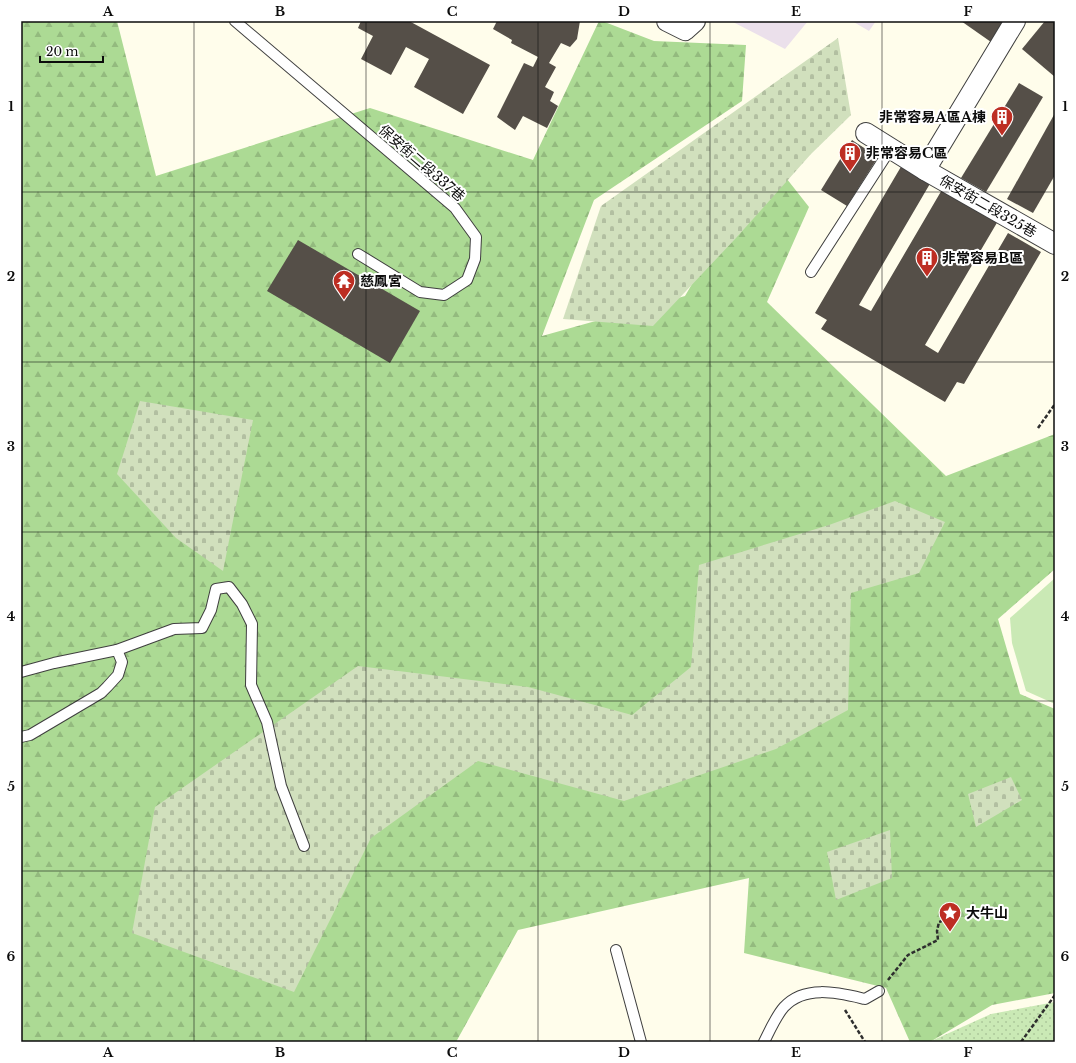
<svg xmlns="http://www.w3.org/2000/svg" width="1076" height="1063" font-family="'Libre Baskerville','Noto Sans TC',serif">
<style>
.industrial{fill:#ebe0eb}
.grass{fill:#cae9b5}
.forest{fill:url(#forest-firs)}
.cemetery{fill:url(#cemetery-stones)}
.garden{fill:url(#garden-dots)}
.building{fill:#554f48}
.lines{fill:none;stroke-linecap:round;stroke-linejoin:round}
.service-casing{stroke:#3f3f3f;stroke-width:12}
.minor-casing{stroke:#3f3f3f;stroke-width:22}
.path{stroke:#2e2e2e;stroke-width:2.5;stroke-dasharray:4 2;stroke-linecap:butt}
.service{stroke:#fff;stroke-width:10}
.minor{stroke:#fff;stroke-width:20}
.grid{fill:none;stroke:#0c0c0c;stroke-width:1;stroke-opacity:0.55}
.labels{text-anchor:middle;stroke-width:4;stroke-linejoin:round;paint-order:stroke}
.poi-label{font-size:14px;font-weight:bold;fill:#0c0c0c;stroke:#fff;text-anchor:start}
.street-label{font-size:14px;fill:#0c0c0c;stroke:#fff}
.neatline{fill:none;stroke:#0c0c0c;stroke-width:1.5}
.grid-label{font-size:13px;text-anchor:middle;font-weight:bold;fill:#0c0c0c}
</style>
<defs>
<pattern id="forest-firs" width="22" height="20" patternUnits="userSpaceOnUse"><rect width="22" height="20" fill="#acda94"/><path d="M5 1l3.5 6h-7zM16 11l3.5 6h-7z" fill="#93ba7e"/></pattern>
<pattern id="cemetery-stones" width="16" height="16" patternUnits="userSpaceOnUse"><rect width="16" height="16" fill="#d1e0bd"/><path d="M2 7V4a2 2 0 0 1 4 0v3zM10 15v-3a2 2 0 0 1 4 0v3z" fill="#b2bfa1"/></pattern>
<pattern id="garden-dots" width="8" height="8" patternUnits="userSpaceOnUse"><rect width="8" height="8" fill="#cae9b5"/><path d="M2 2h.1M6 6h.1" fill="none" stroke="#acc79a" stroke-width="1.8" stroke-linecap="round"/></pattern>
</defs>
<rect width="100%" height="100%" fill="#fffdeb"/>
<g class="industrial">
<path d="M731 21H808L785 49Z"/>
<path d="M852 21H876L869 31Z"/>
</g>
<path class="grass" d="M1055 578V704L1026 691 1012 643 1010 618Z"/>
<path class="forest" d="M21 21H117L156 176 370 108 533 160 599 21H602L654 41 746 45 742 101 594 200 542 336 685 296 768 155 809 207 767 302 946 476 1055 434V569L998 619 1020 694 1055 709V993L992 1005 930 1042H910L886 988 744 953 749 878 518 930 456 1042H21Z"/>
<g class="cemetery">
<path d="M838 38 851 115 811 154 736 238 653 326 563 319 601 206Z"/>
<path d="M140 401 253 420 223 571 176 538 117 474Z"/>
<path d="M895 501 945 522 919 573 851 593 848 710 776 749 624 801 478 761 371 838 294 992 132 933 155 807 358 666 528 687 632 715 691 667 699 565 829 525Z"/>
<path d="M1011 777 1022 800 976 827 968 794Z"/>
<path d="M890 830 892 878 836 900 827 852Z"/>
</g>
<path class="garden" d="M1055 1002V1042H929L991 1014Z"/>
<g class="building">
<path d="M361 21H409L490 65 463 114 414 87 429 59 406 47 391 75 361 59 373 36 358 28Z"/>
<path d="M497 21H580L577 39 570 47 561 43 549 63 556 67 545 87 554 92 550 101 558 106 547 128 523 116 515 130 497 117 524 63 533 67 538 57 511 43 512 40 493 29Z"/>
<path d="M961 21H1004L991 42Z"/>
<path d="M1045 21H1055V77L1022 49Z"/>
<path d="M1019 83 1043 97 986 192 961 178Z"/>
<path d="M1055 113V175L1033 213 1007 199Z"/>
<path d="M852 140 878 157 847 206 821 190Z"/>
<path d="M902 165 931 182 859 305 871 311 943 188 998 221 925 345 938 353 1008 233 1041 252 964 384 957 382 945 402 821 329 827 320 815 313Z"/>
<path d="M298 240 420 311 390 363 267 291Z"/>
</g>
<g class="lines">
<g class="service-casing">
<g id="service">
<path d="M235 21 455 208 476 237 475 259 467 280 444 295 420 292 358 254"/>
<path d="M811 272 891 148"/>
<path d="M117 650 174 629 202 628 211 610 216 589 229 587 242 604 252 624 251 685 267 722 281 786 304 846"/>
<path d="M21 672 54 663 117 650 122 662 118 675 107 687 101 693 30 735 21 737"/>
<path d="M616 950 641 1042"/>
<path d="M764 1042C770 1030 776 1016 784 1007 805 984 839 993 865 999L879 991"/>
</g>
</g>
<g class="minor-casing">
<g id="minor">
<path d="M667 21 685 30 695 21"/>
<path d="M1015 21 925 170 1055 244"/>
<path d="M866 133 925 170"/>
</g>
</g>
<g class="path">
<path d="M1038 428 1055 404"/>
<path d="M888 980 908 955 938 940 937 931 939 922 945 920"/>
<path d="M845 1010 865 1042"/>
<path d="M1021 1042 1055 995"/>
</g>
<use href="#service" class="service"/>
<use href="#minor" class="minor"/>
</g>
<path class="grid" d="M194 21V1042M366 21V1042M538 21V1042M710 21V1042M882 21V1042M21 192H1055M21 362H1055M21 532H1055M21 701H1055M21 871H1055"/>
<defs>
<g id="building-pin" transform="scale(1.15)"><path d="M0 17L-7.5 6A9.5 9.5 0 1 1 7.5 6Z" fill="#bd2e23" stroke="#fff"/><path d="M-4-6H4V6H1V3H-1V6H-4ZM-2.5-4.3h1.7v1.8h-1.7ZM.8-4.3h1.7v1.8H.8ZM-2.5-1h1.7V.8h-1.7ZM.8-1h1.7V.8H.8Z" fill="#fff"/></g>
<g id="temple-pin" transform="scale(1.15)"><path d="M0 17L-7.5 6A9.5 9.5 0 1 1 7.5 6Z" fill="#bd2e23" stroke="#fff"/><path d="M0-6L5-2H3V0L6.5 2.5H4V6H1.5V3h-3V6H-4V2.5H-6.5L-3 0V-2H-5Z" fill="#fff"/></g>
<g id="sight-pin" transform="scale(1.15)"><path d="M0 17L-7.5 6A9.5 9.5 0 1 1 7.5 6Z" fill="#bd2e23" stroke="#fff"/><path d="M0-6L1.8-2.2L6-1.7L2.9 1.2L3.7 5.4L0 3.3L-3.7 5.4L-2.9 1.2L-6-1.7L-1.8-2.2Z" fill="#fff"/></g>
</defs>
<g fill-rule="evenodd">
<use href="#building-pin" x="1002" y="117"/>
<use href="#building-pin" x="850" y="153"/>
<use href="#building-pin" x="927" y="258"/>
<use href="#temple-pin" x="344" y="281"/>
<use href="#sight-pin" x="950" y="913"/>
</g>
<g class="labels">
<g class="poi-label">
<text x="986" y="122" text-anchor="end">非常容易A區A棟</text>
<text x="866" y="158">非常容易C區</text>
<text x="942" y="263">非常容易B區</text>
<text x="360" y="286">慈鳳宮</text>
<text x="966" y="918">大牛山</text>
</g>
<g class="street-label">
<text transform="translate(422 163) rotate(41)" y="5">保安街二段337巷</text>
<text transform="translate(988 206) rotate(30)" y="5">保安街二段325巷</text>
</g>
</g>
<rect width="1076" height="1063" fill="none" stroke="#ffffff" stroke-width="44"/>
<path d="M40 56v6h63v-6" fill="none" stroke="#0c0c0c" stroke-width="2"/>
<text x="46" y="56" font-size="12" fill="#0c0c0c" stroke="#ffffff" stroke-width="3" paint-order="stroke">20 m</text>
<rect x="22" y="22" width="1032" height="1019" class="neatline"/>
<g class="grid-label">
<text x="108" y="16">A</text>
<text x="280" y="16">B</text>
<text x="452" y="16">C</text>
<text x="624" y="16">D</text>
<text x="796" y="16">E</text>
<text x="968" y="16">F</text>
<text x="11" y="111">1</text>
<text x="1065" y="111">1</text>
<text x="11" y="281">2</text>
<text x="1065" y="281">2</text>
<text x="11" y="451">3</text>
<text x="1065" y="451">3</text>
<text x="11" y="621">4</text>
<text x="1065" y="621">4</text>
<text x="11" y="791">5</text>
<text x="1065" y="791">5</text>
<text x="11" y="961">6</text>
<text x="1065" y="961">6</text>
<text x="108" y="1057">A</text>
<text x="280" y="1057">B</text>
<text x="452" y="1057">C</text>
<text x="624" y="1057">D</text>
<text x="796" y="1057">E</text>
<text x="968" y="1057">F</text>
</g>
</svg>
